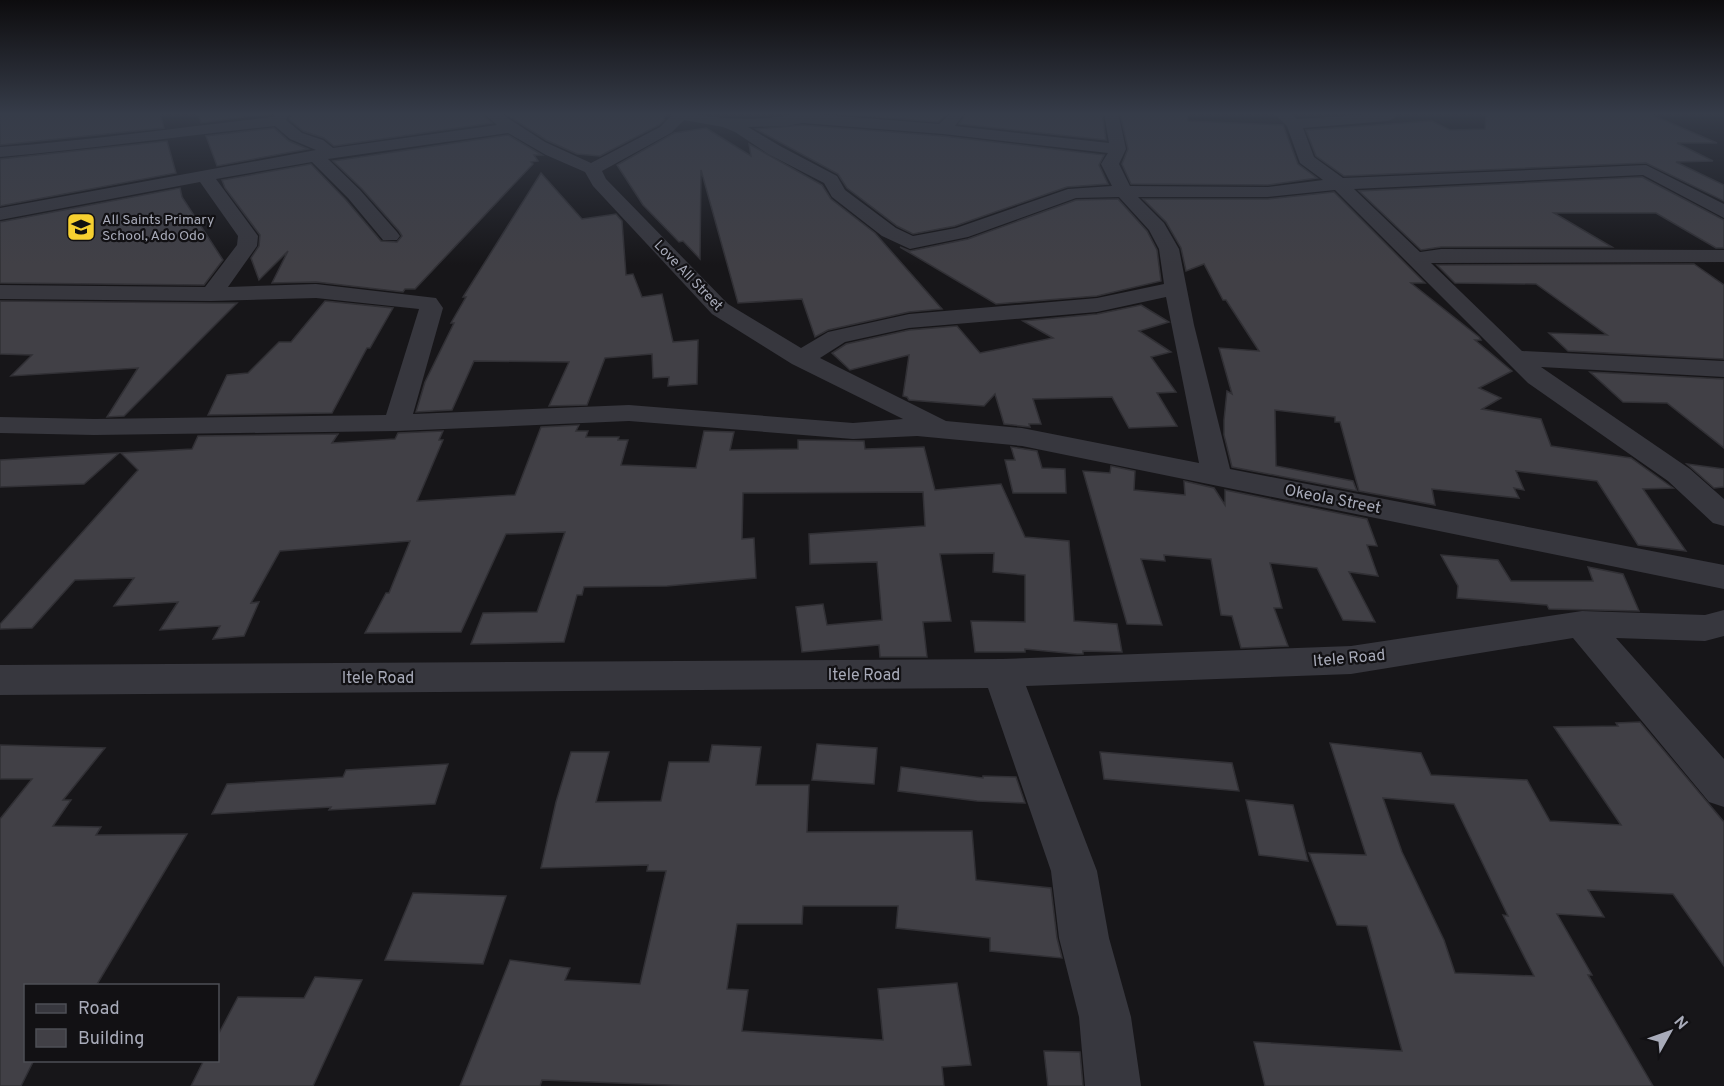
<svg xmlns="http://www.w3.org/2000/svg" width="1724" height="1086" font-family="Overpass,sans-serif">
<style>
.building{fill:#414046;stroke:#313035;stroke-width:1.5;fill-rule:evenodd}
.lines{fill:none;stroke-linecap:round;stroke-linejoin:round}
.minor{fill:#37373e;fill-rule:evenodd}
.labels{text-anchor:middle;stroke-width:4.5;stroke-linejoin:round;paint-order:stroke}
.far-poi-label{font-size:14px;fill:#a8abb9;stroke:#121114;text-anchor:start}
.far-street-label{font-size:14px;fill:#a8abb9;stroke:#121114}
.street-label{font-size:16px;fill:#a8abb9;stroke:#121114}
</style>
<rect width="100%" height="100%" fill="#171619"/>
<g class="building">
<path d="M0 113H160L164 128 0 145Z"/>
<path d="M198 113H273L201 123Z"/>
<path d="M292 113H481L492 123 334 146 324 138 303 131 289 119Z"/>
<path d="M504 113H665L664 120 659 125 600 156 577 154 546 140Z"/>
<path d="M829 113H948L938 122Z"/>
<path d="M967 113H1102L1106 140 959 124Z"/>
<path d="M1120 113H1187L1188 121 1283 125 1298 164 1317 178 1268 185 1131 184 1122 164 1128 149Z"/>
<path d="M1486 113 1586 115 1582 113H1648L1717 143H1677L1713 161 1676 162 1724 185V201L1646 163 1344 176 1316 156 1306 130 1432 121 1450 130 1485 129Z"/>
<path d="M802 125 943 136 1104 155 1099 165 1108 184 1067 187 955 226 913 234 897 226 847 188 838 174 756 129Z"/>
<path d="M274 128 289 141 308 149 217 166 206 136Z"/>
<path d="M706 128 751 156 749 144 822 185 831 199 875 233 942 309 909 312 828 330 815 337 802 299 738 303 701 170 700 259 683 241 679 242 643 205 617 165 674 133Z"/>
<path d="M508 135 542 155H534L538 161 531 162 533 164 415 289H405L403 292 316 282 272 283 288 251 259 280 251 258 259 246 260 235 225 188 222 180 311 164 346 200 381 241 397 242 402 236 399 231 362 189 333 161Z"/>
<path d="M167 141 176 173 0 206V159Z"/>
<path d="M541 173 582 219 616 214 622 221 626 275 633 274 642 297 662 294 673 342 698 340 697 384 668 386 669 377 653 378 652 354 605 358 587 405 549 406 569 362 474 361 452 410 416 412 425 382 454 323H451L466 297H463Z"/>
<path d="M1642 177 1724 220V248H1716L1656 213H1554L1612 247H1441L1421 250 1359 191Z"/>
<path d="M180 188 182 197 223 260 204 285 0 283V222Z"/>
<path d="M1334 192 1425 283H1411L1479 337 1481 340H1475L1512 371 1479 388 1501 398 1482 409 1541 419 1551 446 1631 458 1673 488 1643 489 1686 551 1638 545 1597 481 1516 471 1524 490 1514 488 1519 498 1432 489 1435 505 1359 491 1340 422H1335V417L1275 410 1276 466 1353 481 1357 491 1232 467 1224 435V420L1227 391 1232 394 1219 348 1259 351 1226 300H1223L1204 264 1186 271 1181 248 1166 222 1143 199H1268Z"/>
<path d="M1118 199 1147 231 1157 250 1161 281 1097 296 996 304 900 247 910 251 968 239 1076 200Z"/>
<path d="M1694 264 1724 285V359L1568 351 1549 333 1607 335 1536 284 1455 283 1437 265Z"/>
<path d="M0 301 211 303H237L124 416 107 417 138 368 11 376 32 355 0 354Z"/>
<path d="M325 301 393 308 370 348H367L332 413 208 415 227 375 248 373 279 342H291Z"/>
<path d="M1141 305 1169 322 1139 331 1171 352 1151 357 1176 392 1157 393 1177 426 1129 428 1112 397 1033 399 1041 424H1029L1030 427 1004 424 995 394 984 406 909 400 907 397 903 396 909 355 850 370 832 353 846 344 909 330 957 326 980 353 1053 338 1023 321 1097 314Z"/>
<path d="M1590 372 1724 379V448L1667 403 1623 402Z"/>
<path d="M579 425 576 431H588L586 437H619L618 440H628L621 465 696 468 704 431 734 432 730 450 798 449V440L864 441 865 449 924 447 935 490 1001 484 1025 537 1069 541 1074 621 1117 624 1122 652 1083 651V654H1077L1025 649V652H975L971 621 1025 622V575L993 572 994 553 940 554 951 621 923 622 927 657H880L879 645 802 652 796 607 823 604 827 625 882 620 877 562 810 564 809 534 925 526 923 492 743 493 742 539 754 538 756 578 667 586 584 587 582 595H577L564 642 471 644 483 613 537 612 565 532 506 534 461 632 365 633 386 593H389L410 541 280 551 251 603 259 602 244 636 213 639 220 626 160 630 178 602 114 606 134 578 75 580 32 628 0 629V624L138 470 121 453 192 449 198 436 338 434 332 443 395 439 398 433 443 431 439 440H443L417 501H419L515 495 541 427Z"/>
<path d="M1011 447 1037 451 1042 468 1065 469 1066 493H1013L1005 460H1015Z"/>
<path d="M119 453 84 484 0 487V460Z"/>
<path d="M1687 464 1724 469V487L1714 488Z"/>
<path d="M1111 466 1135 471 1134 490 1185 495 1184 481 1214 488 1225 505V490L1367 519 1377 546 1367 545 1378 576 1349 572 1375 622 1343 620 1317 568 1270 563 1282 608H1274L1288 646 1241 648 1232 616 1221 615 1211 559 1164 555 1165 561 1141 559 1162 625 1127 624 1083 471 1110 473Z"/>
<path d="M1441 555 1498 560 1511 581H1593L1588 567 1623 574 1639 611 1549 609 1547 605 1457 598 1458 586Z"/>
<path d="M1640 722 1724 822V966L1673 894 1588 890 1604 917 1557 914 1592 975H1588L1653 1086H1265L1254 1042 1402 1051 1367 926 1337 925 1309 853 1366 855 1330 743 1421 753 1431 775 1527 780 1550 821 1621 825 1554 727 1618 726 1616 723ZM1383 798 1454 804 1508 916 1503 915 1534 976 1455 973 1444 940 1402 852Z"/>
<path d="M817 744 877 748 874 784 812 780Z"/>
<path d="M0 745 105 748 63 800H71L53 826 101 827 96 835 187 834 96 986H26V1060H34L21 1086H0V819L32 779H0Z"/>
<path d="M712 745 761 747 756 785H809L807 832 972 831 976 880 1051 888 1057 938 1062 958 990 951V938L896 928 898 906H803L802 924H737L727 989 748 990 742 1031 883 1040 878 989 957 983 971 1065 942 1067 944 1086H693L542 1080 540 1086H460L510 960 570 968 565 980 640 984 666 871H647L648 865 541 868 556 802 571 752H609L596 802 661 801 669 762H709Z"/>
<path d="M1100 752 1232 763 1239 791 1104 779Z"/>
<path d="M448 764 435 804 329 810 331 807 212 814 227 784 343 777 346 770Z"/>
<path d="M901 767 983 778V776L1016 777 1025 803 977 801 898 791Z"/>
<path d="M1246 800 1293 805 1308 861 1259 855Z"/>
<path d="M413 893 506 896 483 964 385 960Z"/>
<path d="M315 977 362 980 313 1086H191L204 1060H218V1035L238 997 304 998Z"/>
<path d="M1044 1051 1080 1052 1083 1086H1048Z"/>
</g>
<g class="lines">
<g class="minor">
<path d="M276 113H290L286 120 302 133 323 140 333 148 497 125 483 113H500L545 142 591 163 660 127 674 113C692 113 708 117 726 118 750 120 778 118 802 113L939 124 951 113H965L955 126 1109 143 1104 113H1118L1126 149 1119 164 1130 186 1268 187 1323 180 1300 163 1287 126 1274 113H1290L1297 119 1393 113 1396 116 1393 119 1388 121 1303 128 1314 157 1343 178 1646 165 1724 204V218L1643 175 1354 189 1420 252 1441 249 1724 250V262L1431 263 1522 351 1724 361V377L1541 367 1690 469 1724 499V526L1713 523 1668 481 1528 383 1335 190 1268 197H1138L1164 223 1179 249 1194 325 1230 469 1724 565V589L1022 446 917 436 853 439 629 421 397 431 94 435 0 433V417L94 419 386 415 419 309 316 298 211 301 0 299V285L205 287 237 245 238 236 200 182 0 220V208L316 150 290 139 275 126C183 136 92 149 0 157V147C91 140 182 127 273 117ZM684 120 723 127 735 132 768 154 824 183 832 197 882 236 910 249 968 237 1076 198 1119 197 1149 230 1159 249 1164 284 1097 298 909 314 828 332 801 348 728 304 606 179 602 171 671 133ZM802 123 943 134 1108 153 1101 164 1112 186 1068 189 956 228 913 236 896 228 845 190 837 176 780 146 748 127 787 126ZM508 133 546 155 585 172 593 186 712 314 792 364 903 419 853 423 629 405 413 414 443 308 436 298 316 284 228 287 257 246 258 236 216 179 312 162 348 198 383 240H397L400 236 397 232 360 190 328 159ZM1166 297 1199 463 1022 428 946 421 820 358 845 342 909 328 1097 312Z"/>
<path d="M1724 610V636L1705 641 1616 638 1724 759V807L1709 802 1573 638 1351 674 1026 686 1097 871 1109 938 1131 1017 1141 1086H1085L1079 1017 1059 938 1051 871 988 688 0 695V665L1002 659 1351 646 1582 611 1705 615Z"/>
</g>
</g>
<linearGradient id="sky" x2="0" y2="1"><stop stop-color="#0d0c0e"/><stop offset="0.43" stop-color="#363c49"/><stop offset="1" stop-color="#363c49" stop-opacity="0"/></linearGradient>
<rect width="1724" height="265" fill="url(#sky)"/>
<defs>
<g id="school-square" transform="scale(1.5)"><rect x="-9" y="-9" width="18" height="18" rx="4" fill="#f7d030" stroke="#121114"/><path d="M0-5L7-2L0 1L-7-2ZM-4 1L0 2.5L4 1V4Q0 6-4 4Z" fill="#111"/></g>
</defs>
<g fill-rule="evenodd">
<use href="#school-square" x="81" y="227"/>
</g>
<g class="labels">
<g class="far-poi-label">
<text x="102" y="224">All Saints Primary<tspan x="102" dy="16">School, Ado Odo</tspan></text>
</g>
<g class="far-street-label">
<text transform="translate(689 275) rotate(46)" y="5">Love All Street</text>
</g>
<g class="street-label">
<text transform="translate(1333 498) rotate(11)" y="6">Okeola Street</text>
<text transform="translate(1349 657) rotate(-5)" y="6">Itele Road</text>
<text x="864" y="680">Itele Road</text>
<text x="378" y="683">Itele Road</text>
</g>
</g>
<rect x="24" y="984" width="195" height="78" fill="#121114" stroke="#4e4f56" stroke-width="1.5"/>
<rect x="36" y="1004" width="30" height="9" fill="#37373e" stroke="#4e4f56" stroke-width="1.5"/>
<text x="78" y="1014" font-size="18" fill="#a8abb9">Road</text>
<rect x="36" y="1029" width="30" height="18" fill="#414046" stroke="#4e4f56" stroke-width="1.5"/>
<text x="78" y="1044" font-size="18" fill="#a8abb9">Building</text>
<g transform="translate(1670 1032) rotate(50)" stroke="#121114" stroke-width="4.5" paint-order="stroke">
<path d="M0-4.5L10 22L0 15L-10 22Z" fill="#a8abb9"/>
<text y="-9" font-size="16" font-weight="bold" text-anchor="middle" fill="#a8abb9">N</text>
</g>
</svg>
